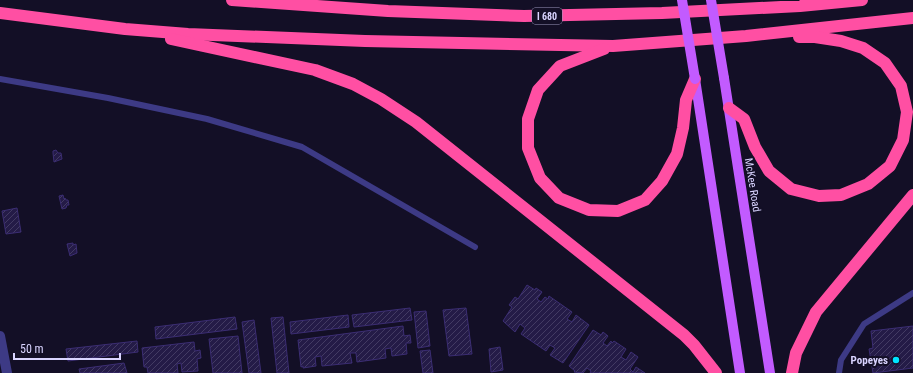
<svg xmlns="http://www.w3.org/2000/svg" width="913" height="373" font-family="'Roboto Condensed',sans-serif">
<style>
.building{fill:url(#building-hatch);stroke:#3b2d73}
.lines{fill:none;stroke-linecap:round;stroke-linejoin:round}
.lane{stroke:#3d3a85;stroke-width:6}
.street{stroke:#3d3a85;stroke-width:10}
.primary{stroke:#c25bff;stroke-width:10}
.highway{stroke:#ff4fa3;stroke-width:12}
.primary-bridge{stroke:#c25bff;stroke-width:10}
.poi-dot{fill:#00e5ff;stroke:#130f26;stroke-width:1.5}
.labels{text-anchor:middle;stroke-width:4;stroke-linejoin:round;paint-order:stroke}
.shield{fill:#130f26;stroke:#9e99be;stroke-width:1}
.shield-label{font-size:10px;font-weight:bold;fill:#d9d4ff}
.street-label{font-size:11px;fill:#d9d4ff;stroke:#130f26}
.poi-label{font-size:11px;font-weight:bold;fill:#d9d4ff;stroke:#130f26;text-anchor:end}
</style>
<defs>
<pattern id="building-hatch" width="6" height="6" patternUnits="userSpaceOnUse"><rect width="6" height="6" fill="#241b47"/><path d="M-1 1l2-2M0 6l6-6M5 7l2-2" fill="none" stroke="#433b63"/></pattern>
</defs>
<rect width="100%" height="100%" fill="#130f26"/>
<g class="building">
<path d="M56 150 58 153H61L62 159 54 162 53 153V151Z"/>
<path d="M63 195 64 199 65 198 66 200H68L69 205H67L66 208 62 209 59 196Z"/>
<path d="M17 208 21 232 6 234 2 211Z"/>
<path d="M73 243V245L76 244 77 253 70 256 67 244Z"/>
<path d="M527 285 535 290 536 288 542 292 537 299 541 302 545 297 548 299 549 296 572 312 567 319 572 322 576 315 589 325 563 363 550 355 555 348 550 345 546 351 521 334 525 328 520 324 515 332 503 321 512 307 509 305 515 297 518 299Z"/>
<path d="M410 308 412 320 354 327 352 315Z"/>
<path d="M466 308 472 354 449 356 443 310Z"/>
<path d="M426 311 430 346 418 348 414 312Z"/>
<path d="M348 315 349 327 291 334 290 322Z"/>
<path d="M235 317 237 329 156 339 155 327Z"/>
<path d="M283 317 289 373H277L271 318Z"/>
<path d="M254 320 261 373H249L242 322Z"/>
<path d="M403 326 404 336 410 335 411 343H406L407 354 392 356 391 348 385 349 386 358 357 362 356 353H350L352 363 322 366 321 356 315 357 316 366 303 368V366L301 367 298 340Z"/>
<path d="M913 326V368L873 373 869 349 873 348 871 331Z"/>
<path d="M593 330 601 335 603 332 608 336 603 343 607 346 611 341 612 343 614 341 626 349 621 357 626 360 631 352 638 357 630 369 633 372 636 367 645 373H590L591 371 587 368 583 373 574 372 575 371 569 366Z"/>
<path d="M238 336 242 373H213L209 339Z"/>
<path d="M137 341 138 352 68 361 66 349Z"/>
<path d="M194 342 195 351 200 350 201 358 197 359 198 371 182 372 181 363 177 364 178 373H148L147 367H144L142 348Z"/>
<path d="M500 347 503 370 491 372 489 349Z"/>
<path d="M430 350 433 373H423L420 351Z"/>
<path d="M124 363 127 373H80L79 369Z"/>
</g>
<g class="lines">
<g class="lane">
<path d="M0 79 108 98 207 119 302 147 475 247"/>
<path d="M839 373 841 360 864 324 913 293"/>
</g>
<path class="street" d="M0 336 7 373"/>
<g class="primary">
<path d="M724 78 770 373"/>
<path d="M695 79 740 373"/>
</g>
<g class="highway">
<path d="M232 0 388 11 524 16 662 13 800 6 862 0"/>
<path d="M0 13 125 29 188 34 365 41 613 46 746 36 913 18"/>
<path d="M171 39 315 70 353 84 381 99 416 122 684 335 694 345 716 373"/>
<path d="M604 49 560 66 538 90 528 119V148L540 178 559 198 589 210 618 211 645 200 662 181 677 154 683 128 686 100 695 79"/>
<path d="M729 108 744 119 755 147 769 171 791 189 819 196 841 195 868 184 890 166 903 140 907 112 901 86 885 63 863 48 841 41 815 37H799"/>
<path d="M792 373 796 353 816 312 913 195"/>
</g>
<g class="primary-bridge">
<path d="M682 0 695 79"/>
<path d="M711 0 724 78"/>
</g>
</g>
<circle class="poi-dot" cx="896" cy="360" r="4"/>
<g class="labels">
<rect class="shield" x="532" y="8" width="30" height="16" rx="3"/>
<g class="shield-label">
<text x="547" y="20">I 680</text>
</g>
<g class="street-label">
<text transform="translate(753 185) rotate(81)" y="4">McKee Road</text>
</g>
<g class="poi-label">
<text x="888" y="364">Popeyes</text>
</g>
</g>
<path d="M14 353v6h106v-6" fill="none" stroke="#d9d4ff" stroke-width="2"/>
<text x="20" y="353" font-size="12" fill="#d9d4ff" stroke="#130f26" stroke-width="3" paint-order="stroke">50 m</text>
</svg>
